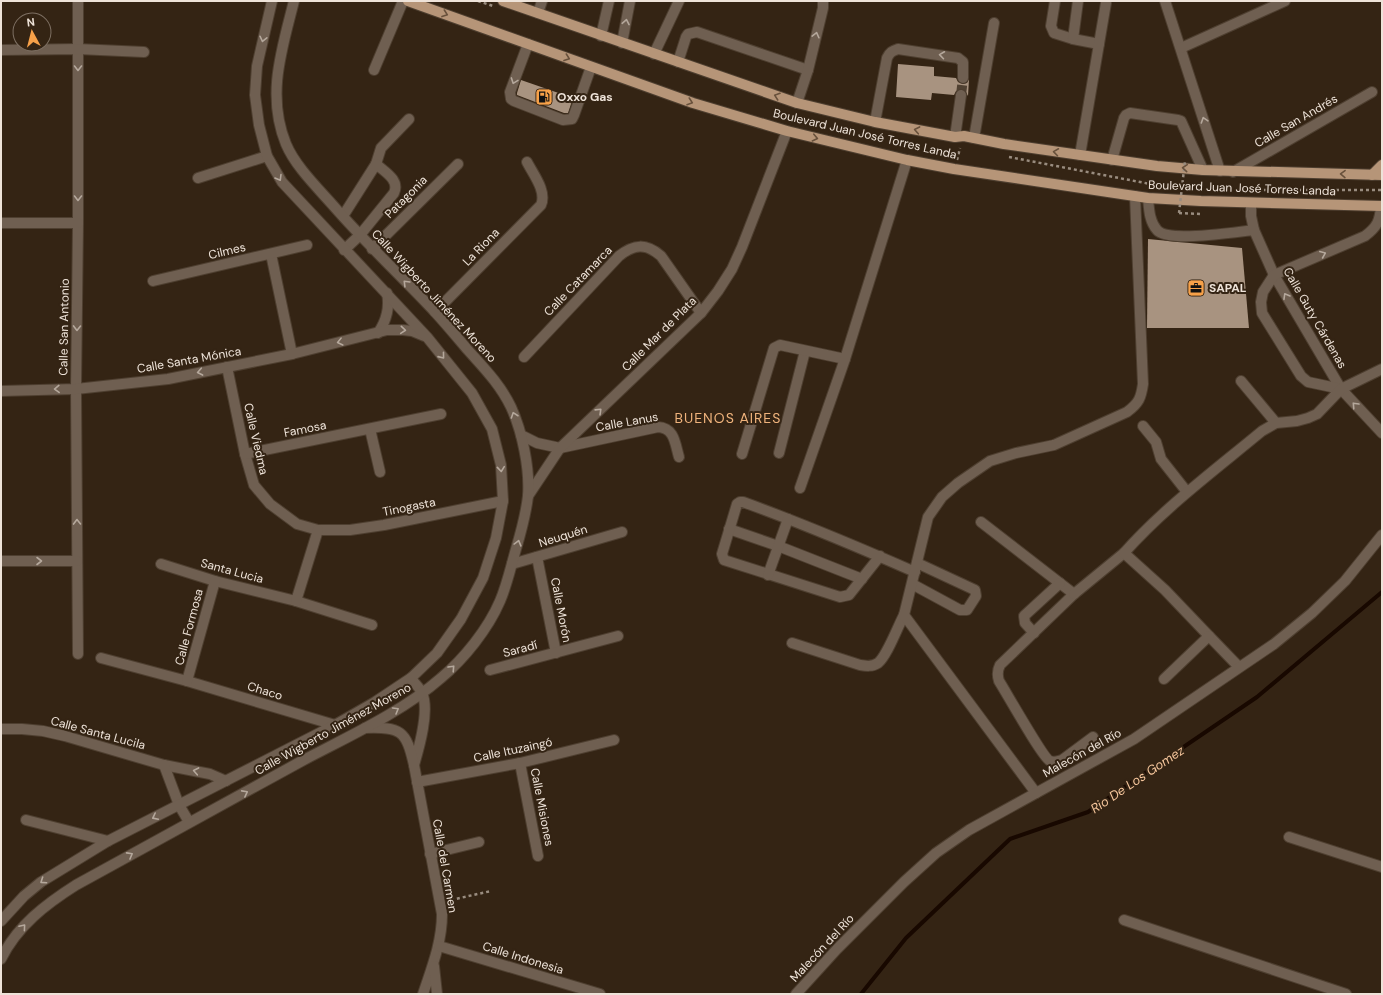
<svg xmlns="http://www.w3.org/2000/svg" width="1383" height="995" font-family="'DM Sans',sans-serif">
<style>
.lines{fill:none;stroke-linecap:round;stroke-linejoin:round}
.stream{stroke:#180800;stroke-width:4}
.building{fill:#a89380}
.minor-tunnel{stroke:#504132;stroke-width:10;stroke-dasharray:10 5;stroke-linecap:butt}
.minor-casing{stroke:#4e3f30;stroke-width:12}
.major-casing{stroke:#4e3f30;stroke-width:12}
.path{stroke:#998c7f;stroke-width:2.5;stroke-dasharray:3 3;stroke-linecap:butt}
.minor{stroke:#6f5f51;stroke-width:10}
.major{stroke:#b69578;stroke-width:10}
.path-bridge{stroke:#998c7f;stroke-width:2.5;stroke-dasharray:3 3;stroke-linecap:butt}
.oneway{stroke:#68513c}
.oneway2{stroke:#b5a89c}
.labels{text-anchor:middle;stroke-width:4;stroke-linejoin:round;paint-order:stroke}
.poi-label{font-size:12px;font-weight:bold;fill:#eee3d9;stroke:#342414;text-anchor:start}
.street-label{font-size:12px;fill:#eee3d9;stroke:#342414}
.water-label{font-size:13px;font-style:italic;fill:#f7c79d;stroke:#342414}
.quarter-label{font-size:14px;letter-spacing:1px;fill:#efb37c;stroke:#342414}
</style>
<rect width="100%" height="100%" fill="#342414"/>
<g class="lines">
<path class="stream" d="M861 994 906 938 1010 839 1088 812 1257 697 1382 592"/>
</g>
<g class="building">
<path d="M898 64 934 67V76L956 78 958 82 963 84 967 83 969 79 968 96 965 90 962 89 956 91 954 95 932 93 931 100 896 97Z"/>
<path d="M521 80 573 98 568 113H564L517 95V93Z"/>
<path d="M1148 239 1242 248 1249 328H1147Z"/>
</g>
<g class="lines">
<path class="minor-tunnel" d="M961 95 963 78"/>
<g class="minor-casing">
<g id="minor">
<path d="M78 1V223L76 389 78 654"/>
<path d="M1055 1 1051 26 1054 33 1073 39 1099 44"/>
<path d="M1165 1 1220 171"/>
<path d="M538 13 542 1"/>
<path d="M601 36 609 1"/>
<path d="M1073 39 1078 1"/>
<path d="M622 43 630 1"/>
<path d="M528 44 510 92 511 99 514 101 563 120 572 119 574 115 591 67"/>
<path d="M1181 48 1285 1"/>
<path d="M1 50 78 49 144 52"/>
<path d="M654 54 679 1"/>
<path d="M678 62 686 37 688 34 697 32 808 70"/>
<path d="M374 70 403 1"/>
<path d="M797 103 808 70 823 8V1"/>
<path d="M875 122 887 58C890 52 892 51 898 49L958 58 963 62V78"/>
<path d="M955 137 961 95"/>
<path d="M974 138 994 23"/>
<path d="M1080 155 1106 3"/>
<path d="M1112 160 1124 118 1126 115 1130 113 1178 120 1181 121 1203 170"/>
<path d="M376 164 381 148 409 119"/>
<path d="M1233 172 1372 92"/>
<path d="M198 178 267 156"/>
<path d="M1148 198C1149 208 1149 221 1157 230 1168 243 1235 232 1254 230"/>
<path d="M1251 203V216L1254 230 1274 275 1341 389 1382 433"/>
<path d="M343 216 376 164C385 172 400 180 394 193L360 235 344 250"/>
<path d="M1 223H78"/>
<path d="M372 249 458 164"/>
<path d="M271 254 292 354"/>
<path d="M153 281 307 245"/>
<path d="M435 312 541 205C547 191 533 174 527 162"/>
<path d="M378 333C387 320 390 308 387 293"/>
<path d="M524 357 619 256C634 244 646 243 661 256L701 313"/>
<path d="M227 367 245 454 254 485 270 504 297 524 318 530H350L384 525 503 501"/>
<path d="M1241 381 1276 423"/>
<path d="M1341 389 1308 382 1301 376 1262 313 1261 302 1263 292 1274 275 1365 236C1377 227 1380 221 1381 206"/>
<path d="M1 391 76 389 168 379 292 354 387 330H403L412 331 424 336"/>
<path d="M1143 426 1156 442 1161 459 1187 492"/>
<path d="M370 429 380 472"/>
<path d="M521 435 537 443 560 448 658 427C675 428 675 444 679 457"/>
<path d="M779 453 805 351"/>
<path d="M245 454 441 414"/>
<path d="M742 454 774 348 780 345 845 359"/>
<path d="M800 488 845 359 907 160"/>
<path d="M528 496 560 448 701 313 718 291 732 269 742 247 787 131"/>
<path d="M981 522 1074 594 1000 665C997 671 997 675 999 681 1006 692 1043 758 1050 761 1055 763 1058 761 1062 760L1093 737"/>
<path d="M729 529 778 546 862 579"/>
<path d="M880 556 849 595 840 597 724 560 722 554 737 504 740 502H743C801 523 858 547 915 572"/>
<path d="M537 557 556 653"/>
<path d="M1 561H77"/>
<path d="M161 564 215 581 296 601 372 625"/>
<path d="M512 564 622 532"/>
<path d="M768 575 788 519"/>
<path d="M912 584 960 610H967L976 596 975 590 917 563"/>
<path d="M1074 594 1124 553"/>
<path d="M296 601 318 530"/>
<path d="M1034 633 1025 623 1024 616 1060 583"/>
<path d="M792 643 860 665C866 666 872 667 878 663 887 656 898 626 904 615"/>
<path d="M101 658 187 681 335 725"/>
<path d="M1239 667 1209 636 1165 590 1124 553C1165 507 1215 470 1262 431L1276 423 1297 421 1308 418 1317 414 1341 389 1382 369"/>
<path d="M490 670 618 636"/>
<path d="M411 678C414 683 420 688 422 693 430 710 419 748 414 765"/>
<path d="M1164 679 1209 636"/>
<path d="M187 681 215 581"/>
<path d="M365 728C401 727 406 730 414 765L442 914C442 942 432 967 423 994"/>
<path d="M1 729H22L43 731 65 736 164 765 210 774 226 781"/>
<path d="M520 763 538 856"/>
<path d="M164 765 179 805 189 822"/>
<path d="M417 782 520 763 614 740"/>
<path d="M1036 793 904 615 928 517 942 497 958 483 990 461 1016 453 1054 445 1127 412C1139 403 1141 398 1143 384L1135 196"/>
<path d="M26 820 108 841"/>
<path d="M1289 837 1382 867"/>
<path d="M430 854 479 842"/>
<path d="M1124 920 1346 994"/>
<path d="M1 921 24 896 41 882 108 841 335 725 375 702 411 678 437 653 461 619 483 578 496 538 503 501 501 465 492 429 472 393 427 337 282 182 267 156 259 125 255 95 257 66 272 1"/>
<path d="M439 946 600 994"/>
<path d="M1 959C17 926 46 904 76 885 151 844 225 803 300 762 347 737 401 713 441 678 464 659 488 629 500 601 507 585 511 566 516 549 521 532 526 514 528 496 530 468 522 431 511 407 500 384 483 367 467 349 456 336 446 324 435 312 403 278 369 246 338 211 321 191 296 168 286 144 266 95 282 49 294 1"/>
<path d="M434 966 437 994"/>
<path d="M796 994 837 949 904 882 936 853 969 830 1134 739 1274 644 1312 613 1345 581 1382 535"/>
</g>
</g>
<g class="major-casing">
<g id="major">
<path d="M408 1 693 103 787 131 907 160 954 169 1148 198 1201 201 1382 206"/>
<path d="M503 1 797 103 875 122 955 137 964 136 1004 144 1157 166 1203 170 1382 175"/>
<path d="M1372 175 1382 165"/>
</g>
</g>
<g class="path">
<path d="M478 1 493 6"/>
<path d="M1009 157 1161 186"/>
<path d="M957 160 960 148"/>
<path d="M1258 190H1382"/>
<path d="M1179 213 1200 214V212"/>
<path d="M451 900 491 891"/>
</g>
<use href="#minor" class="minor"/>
<use href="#major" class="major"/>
<path class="path-bridge" d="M1179 213 1185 161"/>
</g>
<defs><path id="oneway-chevron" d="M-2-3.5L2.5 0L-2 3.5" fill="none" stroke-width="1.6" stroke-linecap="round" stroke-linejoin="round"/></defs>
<g class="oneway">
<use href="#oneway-chevron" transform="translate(445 14) rotate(20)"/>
<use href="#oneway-chevron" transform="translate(567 58) rotate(20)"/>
<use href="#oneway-chevron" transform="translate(777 96) rotate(-161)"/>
<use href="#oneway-chevron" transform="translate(690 102) rotate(19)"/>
<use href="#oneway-chevron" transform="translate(917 130) rotate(-169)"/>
<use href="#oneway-chevron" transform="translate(815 138) rotate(13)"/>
<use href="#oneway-chevron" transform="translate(1056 152) rotate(-172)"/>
<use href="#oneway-chevron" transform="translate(1185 168) rotate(-175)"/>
<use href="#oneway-chevron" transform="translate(1343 174) rotate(-179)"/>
</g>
<g class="oneway2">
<use href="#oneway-chevron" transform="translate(626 22) rotate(-79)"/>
<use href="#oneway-chevron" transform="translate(816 35) rotate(-76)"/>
<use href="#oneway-chevron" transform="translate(263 39) rotate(103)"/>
<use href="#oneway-chevron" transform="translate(942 55) rotate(-172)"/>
<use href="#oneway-chevron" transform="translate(78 68) rotate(90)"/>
<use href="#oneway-chevron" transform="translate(514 81) rotate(110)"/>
<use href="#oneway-chevron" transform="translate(1204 120) rotate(-108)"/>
<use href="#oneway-chevron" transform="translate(279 178) rotate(59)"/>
<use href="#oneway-chevron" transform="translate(78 198) rotate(90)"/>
<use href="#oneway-chevron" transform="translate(1323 254) rotate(-23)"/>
<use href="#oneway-chevron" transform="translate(406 283) rotate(-135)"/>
<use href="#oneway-chevron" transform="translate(1286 296) rotate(-120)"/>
<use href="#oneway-chevron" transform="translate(77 328) rotate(91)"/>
<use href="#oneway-chevron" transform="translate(403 330) rotate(5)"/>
<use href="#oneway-chevron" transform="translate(340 342) rotate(166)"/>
<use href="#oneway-chevron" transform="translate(442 356) rotate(51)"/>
<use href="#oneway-chevron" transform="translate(200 372) rotate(169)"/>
<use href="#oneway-chevron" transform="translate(57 389) rotate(178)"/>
<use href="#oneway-chevron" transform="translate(1355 405) rotate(-133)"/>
<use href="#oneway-chevron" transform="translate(599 411) rotate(-44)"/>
<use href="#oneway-chevron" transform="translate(514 415) rotate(-109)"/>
<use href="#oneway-chevron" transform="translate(501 469) rotate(84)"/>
<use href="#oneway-chevron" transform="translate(77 522) rotate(-91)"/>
<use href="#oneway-chevron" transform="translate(518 543) rotate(-75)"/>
<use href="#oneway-chevron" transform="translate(39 561)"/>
<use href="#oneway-chevron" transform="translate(452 668) rotate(-47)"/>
<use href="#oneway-chevron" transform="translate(396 710) rotate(-30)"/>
<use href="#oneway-chevron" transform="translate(196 771) rotate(-169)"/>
<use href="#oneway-chevron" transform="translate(245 793) rotate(-28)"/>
<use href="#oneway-chevron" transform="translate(155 817) rotate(153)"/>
<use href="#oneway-chevron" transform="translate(130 855) rotate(-29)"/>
<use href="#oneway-chevron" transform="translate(43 881) rotate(146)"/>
<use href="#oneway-chevron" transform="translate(23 927) rotate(-50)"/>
</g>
<defs>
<g id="fuel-square" transform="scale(0.9)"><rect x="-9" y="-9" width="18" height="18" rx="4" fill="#f7a149" stroke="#342414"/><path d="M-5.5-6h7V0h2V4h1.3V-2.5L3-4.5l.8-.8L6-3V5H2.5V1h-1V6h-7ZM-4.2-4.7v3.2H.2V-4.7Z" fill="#111"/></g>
<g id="office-square" transform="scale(0.9)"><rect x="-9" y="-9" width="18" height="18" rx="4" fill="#f7a149" stroke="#342414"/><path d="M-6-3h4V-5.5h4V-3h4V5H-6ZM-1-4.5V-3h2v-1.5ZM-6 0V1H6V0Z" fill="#111"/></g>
</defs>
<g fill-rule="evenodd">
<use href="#fuel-square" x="544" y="97"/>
<use href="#office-square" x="1196" y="288"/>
</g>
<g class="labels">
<g class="poi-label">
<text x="557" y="101">Oxxo Gas</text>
<text x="1209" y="292">SAPAL</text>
</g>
<g class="street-label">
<text transform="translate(1296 121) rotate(-30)" y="4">Calle San Andrés</text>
<text transform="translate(865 134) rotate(13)" y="4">Boulevard Juan José Torres Landa</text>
<text transform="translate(1242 188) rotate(2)" y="4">Boulevard Juan José Torres Landa</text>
<text transform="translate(406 197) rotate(-45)" y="4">Patagonia</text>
<text transform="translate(481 247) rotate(-46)" y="4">La Riona</text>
<text transform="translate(227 251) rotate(-13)" y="4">Cilmes</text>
<text transform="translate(578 281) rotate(-46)" y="4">Calle Catamarca</text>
<text transform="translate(434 296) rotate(47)" y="4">Calle Wigberto Jiménez Moreno</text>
<text transform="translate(1315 318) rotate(60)" y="4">Calle Guty Cárdenas</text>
<text transform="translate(64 327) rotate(-89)" y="4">Calle San Antonio</text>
<text transform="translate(659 334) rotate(-45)" y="4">Calle Mar de Plata</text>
<text transform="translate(189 360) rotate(-10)" y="4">Calle Santa Mónica</text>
<text transform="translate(627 422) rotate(-10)" y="4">Calle Lanus</text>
<text transform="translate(305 429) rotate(-11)" y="4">Famosa</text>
<text transform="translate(256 439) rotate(77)" y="4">Calle Viedma</text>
<text transform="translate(409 507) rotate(-11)" y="4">Tinogasta</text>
<text transform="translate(563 536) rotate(-17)" y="4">Neuquén</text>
<text transform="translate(232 571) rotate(15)" y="4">Santa Lucia</text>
<text transform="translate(561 610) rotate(79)" y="4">Calle Morón</text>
<text transform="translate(189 627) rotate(-75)" y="4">Calle Formosa</text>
<text transform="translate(520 649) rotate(-15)" y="4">Saradí</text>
<text transform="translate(265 691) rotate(17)" y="4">Chaco</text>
<text transform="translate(333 729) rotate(-29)" y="4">Calle Wigberto Jiménez Moreno</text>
<text transform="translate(98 733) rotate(15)" y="4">Calle Santa Lucila</text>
<text transform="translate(513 750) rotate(-12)" y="4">Calle Ituzaingó</text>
<text transform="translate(1082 753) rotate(-29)" y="4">Malecón del Río</text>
<text transform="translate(542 807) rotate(79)" y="4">Calle Misiones</text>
<text transform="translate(445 866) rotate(80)" y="4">Calle del Carmen</text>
<text transform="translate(822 948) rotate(-47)" y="4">Malecón del Río</text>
<text transform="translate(523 958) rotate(17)" y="4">Calle Indonesia</text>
</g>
<g class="water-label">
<text transform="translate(1137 779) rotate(-34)" y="5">Rio De Los Gomez</text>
</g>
<g class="quarter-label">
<text x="728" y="423">BUENOS AIRES</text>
</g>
</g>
<rect width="1383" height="995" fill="none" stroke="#eee3d9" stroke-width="4"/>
<g transform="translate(32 32) rotate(353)"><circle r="19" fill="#342414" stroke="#7e7063"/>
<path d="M0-3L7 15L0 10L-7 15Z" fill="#f7a149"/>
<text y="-6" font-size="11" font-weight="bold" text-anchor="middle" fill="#eee3d9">N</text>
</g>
</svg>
